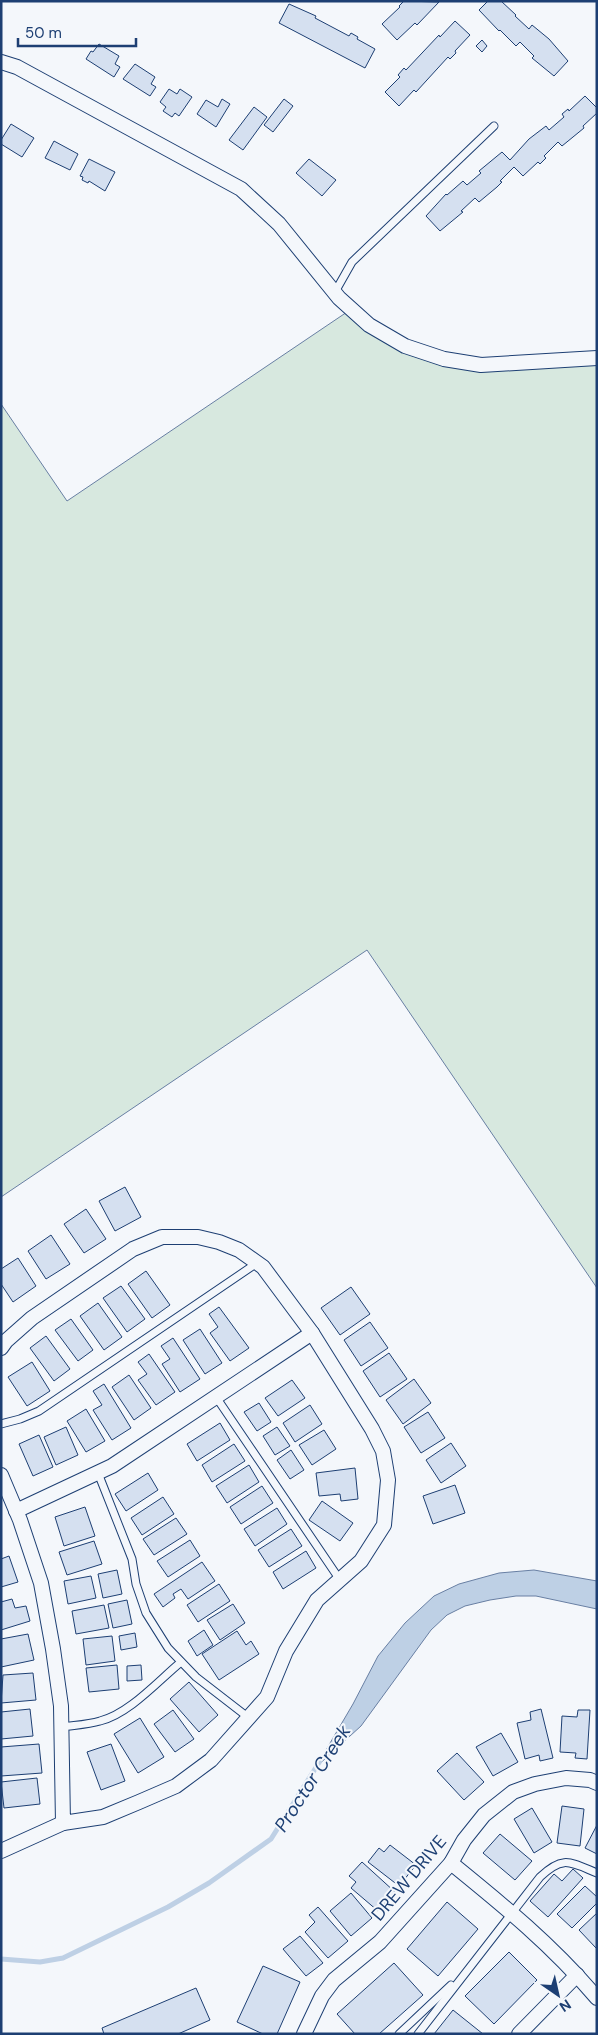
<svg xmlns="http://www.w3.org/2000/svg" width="598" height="2035" font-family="'DM Sans',sans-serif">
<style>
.green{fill:#d7e8df;stroke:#687fa3}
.water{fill:#bed0e5;stroke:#687fa3}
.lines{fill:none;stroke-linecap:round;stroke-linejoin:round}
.stream{stroke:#bed0e5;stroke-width:5}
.building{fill:#d5e0f0;stroke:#1d3f73}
.lane-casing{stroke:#1d3f73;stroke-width:9}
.street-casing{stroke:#1d3f73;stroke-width:16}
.lane{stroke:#f4f7fb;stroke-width:7}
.street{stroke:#f4f7fb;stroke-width:14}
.labels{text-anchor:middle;stroke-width:4;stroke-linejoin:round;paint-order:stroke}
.street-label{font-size:18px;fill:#1d3f73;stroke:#f4f7fb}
.water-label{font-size:19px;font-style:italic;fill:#1d3f73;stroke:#f4f7fb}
</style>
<rect width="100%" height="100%" fill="#f4f7fb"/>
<path class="green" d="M350 310 448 360 597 352V1288L367 950 1 1197V404L67 501Z"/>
<path class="water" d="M534 1570 597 1581V1609L536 1596H516L490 1600 465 1606 447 1615 431 1630 361 1726 316 1767 353 1704 378 1656 405 1623 434 1596 459 1584 499 1573Z"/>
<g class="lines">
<path class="stream" d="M1 1959 40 1962 63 1958 168 1907 209 1883 271 1839 320 1761"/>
</g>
<g class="building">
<path d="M404 1 439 2 417 25 415 23 397 40 382 24 400 7 399 6Z"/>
<path d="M488 1H501L516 15 515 16 529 29 532 25 549 39 568 61 554 76 532 58 534 56 520 42 516 46 500 30 499 31 479 10Z"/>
<path d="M289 4 316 16 315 18 349 36 351 33 358 37 357 39 375 49 365 68 279 23Z"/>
<path d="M455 21 470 35 455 51 456 53 450 59 448 57 416 92 414 90 399 106 385 92 400 77 398 75 404 68 406 70 439 35 440 37Z"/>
<path d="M482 40 487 46 482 52 476 46Z"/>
<path d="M99 44 119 56 115 64 120 67 114 77 86 59 91 51 93 52Z"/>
<path d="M135 64 155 77 151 84 156 87 150 96 123 79Z"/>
<path d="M169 89 177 94 180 89 192 97 179 116 175 113 172 117 163 111 166 107 160 102Z"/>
<path d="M585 96 597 108V113L583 126 584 128 562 146 558 142 544 156 546 158 540 164 538 162 523 176 514 167 500 181 502 182 497 187 479 202 475 198 461 211 463 212 440 231 426 216 446 194 447 195 463 181 467 185 481 173 479 171 502 152 510 160 529 139 546 126 549 130 564 117 562 114 568 109 569 111Z"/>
<path d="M222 99 230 104 216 127 197 114 206 100 218 107Z"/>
<path d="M284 99 293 106 273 132 264 125Z"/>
<path d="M254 107 267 117 243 150 229 140Z"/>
<path d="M11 124 34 138 22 157 1 144V140Z"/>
<path d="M54 141 78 154 70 170 45 158Z"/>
<path d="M89 159 115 172 105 191 89 181 88 183 82 180 83 177 80 176Z"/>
<path d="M309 159 336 180 322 196 296 173Z"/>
<path d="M125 1187 141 1217 115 1231 99 1201Z"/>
<path d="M86 1209 106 1239 84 1253 64 1224Z"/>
<path d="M51 1235 70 1264 46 1279 28 1251Z"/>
<path d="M18 1258 36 1286 13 1302 1 1284V1269Z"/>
<path d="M146 1271 170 1305 152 1318 128 1284Z"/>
<path d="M121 1286 145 1319 127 1332 103 1298Z"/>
<path d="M351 1287 370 1314 340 1335 321 1308Z"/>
<path d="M98 1303 122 1337 104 1350 80 1316Z"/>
<path d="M219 1307 249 1348 230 1361 210 1333 218 1327 209 1314Z"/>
<path d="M71 1319 93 1350 78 1361 55 1330Z"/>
<path d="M370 1322 388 1348 361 1366 344 1340Z"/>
<path d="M200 1329 222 1363 205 1374 183 1340Z"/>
<path d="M46 1336 70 1369 54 1381 30 1348Z"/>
<path d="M173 1338 200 1379 180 1392 162 1364 170 1359 161 1346Z"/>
<path d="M389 1353 407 1379 380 1397 363 1371Z"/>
<path d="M149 1354 175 1392 156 1405 138 1380 147 1374 138 1362Z"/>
<path d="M32 1362 50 1391 27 1406 8 1377Z"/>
<path d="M129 1375 151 1408 134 1420 112 1387Z"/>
<path d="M414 1379 431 1403 403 1424 386 1400Z"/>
<path d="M292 1380 305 1398 278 1416 265 1398Z"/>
<path d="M104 1384 131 1428 112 1440 93 1410 102 1405 93 1391Z"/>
<path d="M259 1403 271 1422 257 1431 244 1412Z"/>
<path d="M310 1405 322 1424 295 1442 283 1423Z"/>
<path d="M86 1409 105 1441 86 1452 67 1421Z"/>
<path d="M428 1412 445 1438 421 1453 404 1427Z"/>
<path d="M220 1423 230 1440 197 1461 187 1444Z"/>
<path d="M66 1427 78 1455 56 1465 44 1437Z"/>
<path d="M277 1427 290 1446 275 1455 263 1436Z"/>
<path d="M324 1430 336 1449 312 1465 299 1445Z"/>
<path d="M39 1435 53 1467 33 1476 19 1444Z"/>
<path d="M451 1443 466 1466 441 1483 426 1460Z"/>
<path d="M234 1444 245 1461 212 1482 202 1465Z"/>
<path d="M291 1450 304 1470 290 1479 277 1460Z"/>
<path d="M249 1465 259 1482 227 1503 216 1486Z"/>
<path d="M355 1468 358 1499 341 1501 340 1494 319 1496 316 1473Z"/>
<path d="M148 1473 158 1490 126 1511 115 1494Z"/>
<path d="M455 1485 465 1513 433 1524 423 1496Z"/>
<path d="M262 1486 273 1503 241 1524 230 1507Z"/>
<path d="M163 1497 174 1514 142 1535 131 1518Z"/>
<path d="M322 1501 353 1523 340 1541 309 1520Z"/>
<path d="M85 1507 95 1536 64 1546 55 1517Z"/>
<path d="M277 1508 287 1524 255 1546 244 1529Z"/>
<path d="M176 1518 187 1534 154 1555 143 1539Z"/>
<path d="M291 1529 302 1546 269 1567 258 1550Z"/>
<path d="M190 1540 200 1556 168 1577 157 1561Z"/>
<path d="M94 1541 102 1564 67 1575 59 1552Z"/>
<path d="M306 1551 316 1568 283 1589 273 1572Z"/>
<path d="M9 1556 18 1582 1 1587V1559Z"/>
<path d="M202 1562 215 1581 188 1599 181 1589 173 1594 175 1598 163 1607 154 1594Z"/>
<path d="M117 1570 122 1594 103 1598 98 1574Z"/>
<path d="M91 1576 96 1598 68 1604 64 1581Z"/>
<path d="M219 1584 230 1601 198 1622 187 1605Z"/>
<path d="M12 1599 15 1608 26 1606 30 1621 1 1630V1602Z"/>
<path d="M127 1600 132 1624 113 1628 108 1604Z"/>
<path d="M233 1604 245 1623 220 1640 207 1620Z"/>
<path d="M104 1605 109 1628 76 1634 72 1611Z"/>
<path d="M204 1630 213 1645 197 1656 188 1641Z"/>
<path d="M237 1631 246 1645 251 1641 259 1654 219 1680 202 1654Z"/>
<path d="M135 1633 137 1647 121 1650 119 1636Z"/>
<path d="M28 1634 34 1660 1 1667V1639Z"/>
<path d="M112 1636 115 1661 86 1665 83 1639Z"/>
<path d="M117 1665 119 1689 89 1692 86 1668Z"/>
<path d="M141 1665 142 1680 127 1681V1666Z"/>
<path d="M33 1673 36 1700 1 1703 3 1675Z"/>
<path d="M189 1682 218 1715 199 1732 170 1699Z"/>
<path d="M30 1709 33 1736 1 1739V1712Z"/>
<path d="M541 1709 553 1758 540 1761 539 1755 525 1759 517 1723 531 1720 530 1712Z"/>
<path d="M173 1710 194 1739 175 1752 154 1724Z"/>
<path d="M578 1710H590L587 1759 575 1758 576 1753 560 1752 562 1716 577 1717Z"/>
<path d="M140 1718 164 1757 138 1773 114 1734Z"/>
<path d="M501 1733 518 1762 493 1776 476 1747Z"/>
<path d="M39 1744 42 1773 1 1776V1747Z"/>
<path d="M111 1744 125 1781 101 1790 87 1752Z"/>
<path d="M457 1753 484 1782 464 1800 437 1771Z"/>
<path d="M37 1778 40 1804 4 1808 1 1782Z"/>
<path d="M562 1806 584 1809 580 1846 557 1843Z"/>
<path d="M532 1808 552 1842 534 1853 514 1819Z"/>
<path d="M597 1825V1854L585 1848Z"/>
<path d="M500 1834 532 1861 515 1880 483 1853Z"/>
<path d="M390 1845 416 1865 399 1886 368 1862 379 1848 384 1852Z"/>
<path d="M362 1862 395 1892 378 1911 351 1888 356 1882 349 1876Z"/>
<path d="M573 1869 583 1878 548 1917 530 1901 554 1874 562 1881Z"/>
<path d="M585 1886 597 1897V1903L572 1928 557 1914Z"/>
<path d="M351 1893 372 1918 351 1936 330 1911Z"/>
<path d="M447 1902 478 1929 438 1976 407 1949Z"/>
<path d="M318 1907 348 1941 328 1958 305 1932 315 1922 309 1915Z"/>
<path d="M597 1913V1948H596L579 1930Z"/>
<path d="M300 1936 323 1963 306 1976 283 1949Z"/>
<path d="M509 1952 537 1980 494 2024 465 1996Z"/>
<path d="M394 1963 423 1995 379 2034H355L337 2014Z"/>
<path d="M263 1966 300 1982 277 2034H263L237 2022Z"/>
<path d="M196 1988 210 2020 178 2034H104L102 2028Z"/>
<path d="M453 2010 483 2034H434Z"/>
</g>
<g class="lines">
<g class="lane-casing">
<g id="lane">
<path d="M335 292 352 262 494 126"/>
<path d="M216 1397 340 1580"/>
<path d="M1 1424 20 1419 39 1411 257 1263"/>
<path d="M98 1473 132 1559 136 1584 146 1613 168 1648 196 1677 249 1718"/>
<path d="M61 1727C74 1725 87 1725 100 1721 129 1714 158 1681 181 1662"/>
<path d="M399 2034 451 1985"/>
<path d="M418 2034 540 1877C563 1855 570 1862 597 1873"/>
</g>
</g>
<g class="street-casing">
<g id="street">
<path d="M1 62 17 67 241 189 279 224 339 298 369 325 405 346 444 359 481 365 597 358"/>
<path d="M1 1348 6 1341 32 1318 133 1249 162 1237H198L219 1242 239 1250 263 1267 312 1333 372 1429 383 1451 388 1480 384 1525 361 1561 317 1600 286 1651 267 1697 211 1760 176 1786 139 1802 103 1817 63 1823 61 1706 53 1649 41 1583 20 1520 1 1475"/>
<path d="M16 1511 112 1466 312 1333"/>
<path d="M1 1851 63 1823"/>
<path d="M451 1863C504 1906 552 1945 597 1998"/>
<path d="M304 2034 322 1996 334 1980 380 1942 451 1863 464 1840 484 1815 513 1792 535 1784 566 1778 590 1780 597 1783"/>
<path d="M519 2034 577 1975"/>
</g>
</g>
<use href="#lane" class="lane"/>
<use href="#street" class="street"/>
</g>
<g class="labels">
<g class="street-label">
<text transform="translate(409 1878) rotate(-50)" y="6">DREW DRIVE</text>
</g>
<g class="water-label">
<text transform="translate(312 1778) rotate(-57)" y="7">Proctor Creek</text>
</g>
</g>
<rect width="598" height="2035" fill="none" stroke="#1d3f73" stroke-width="5"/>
<g transform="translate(558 1995) rotate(146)" stroke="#f4f7fb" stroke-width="4" paint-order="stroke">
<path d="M0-4L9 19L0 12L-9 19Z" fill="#1d3f73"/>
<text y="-8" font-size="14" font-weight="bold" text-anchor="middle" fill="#1d3f73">N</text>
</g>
<path d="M18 38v8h118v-8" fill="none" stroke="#1d3f73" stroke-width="2.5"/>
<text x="25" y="38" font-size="15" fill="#1d3f73" stroke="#f4f7fb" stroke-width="4" paint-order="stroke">50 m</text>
</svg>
